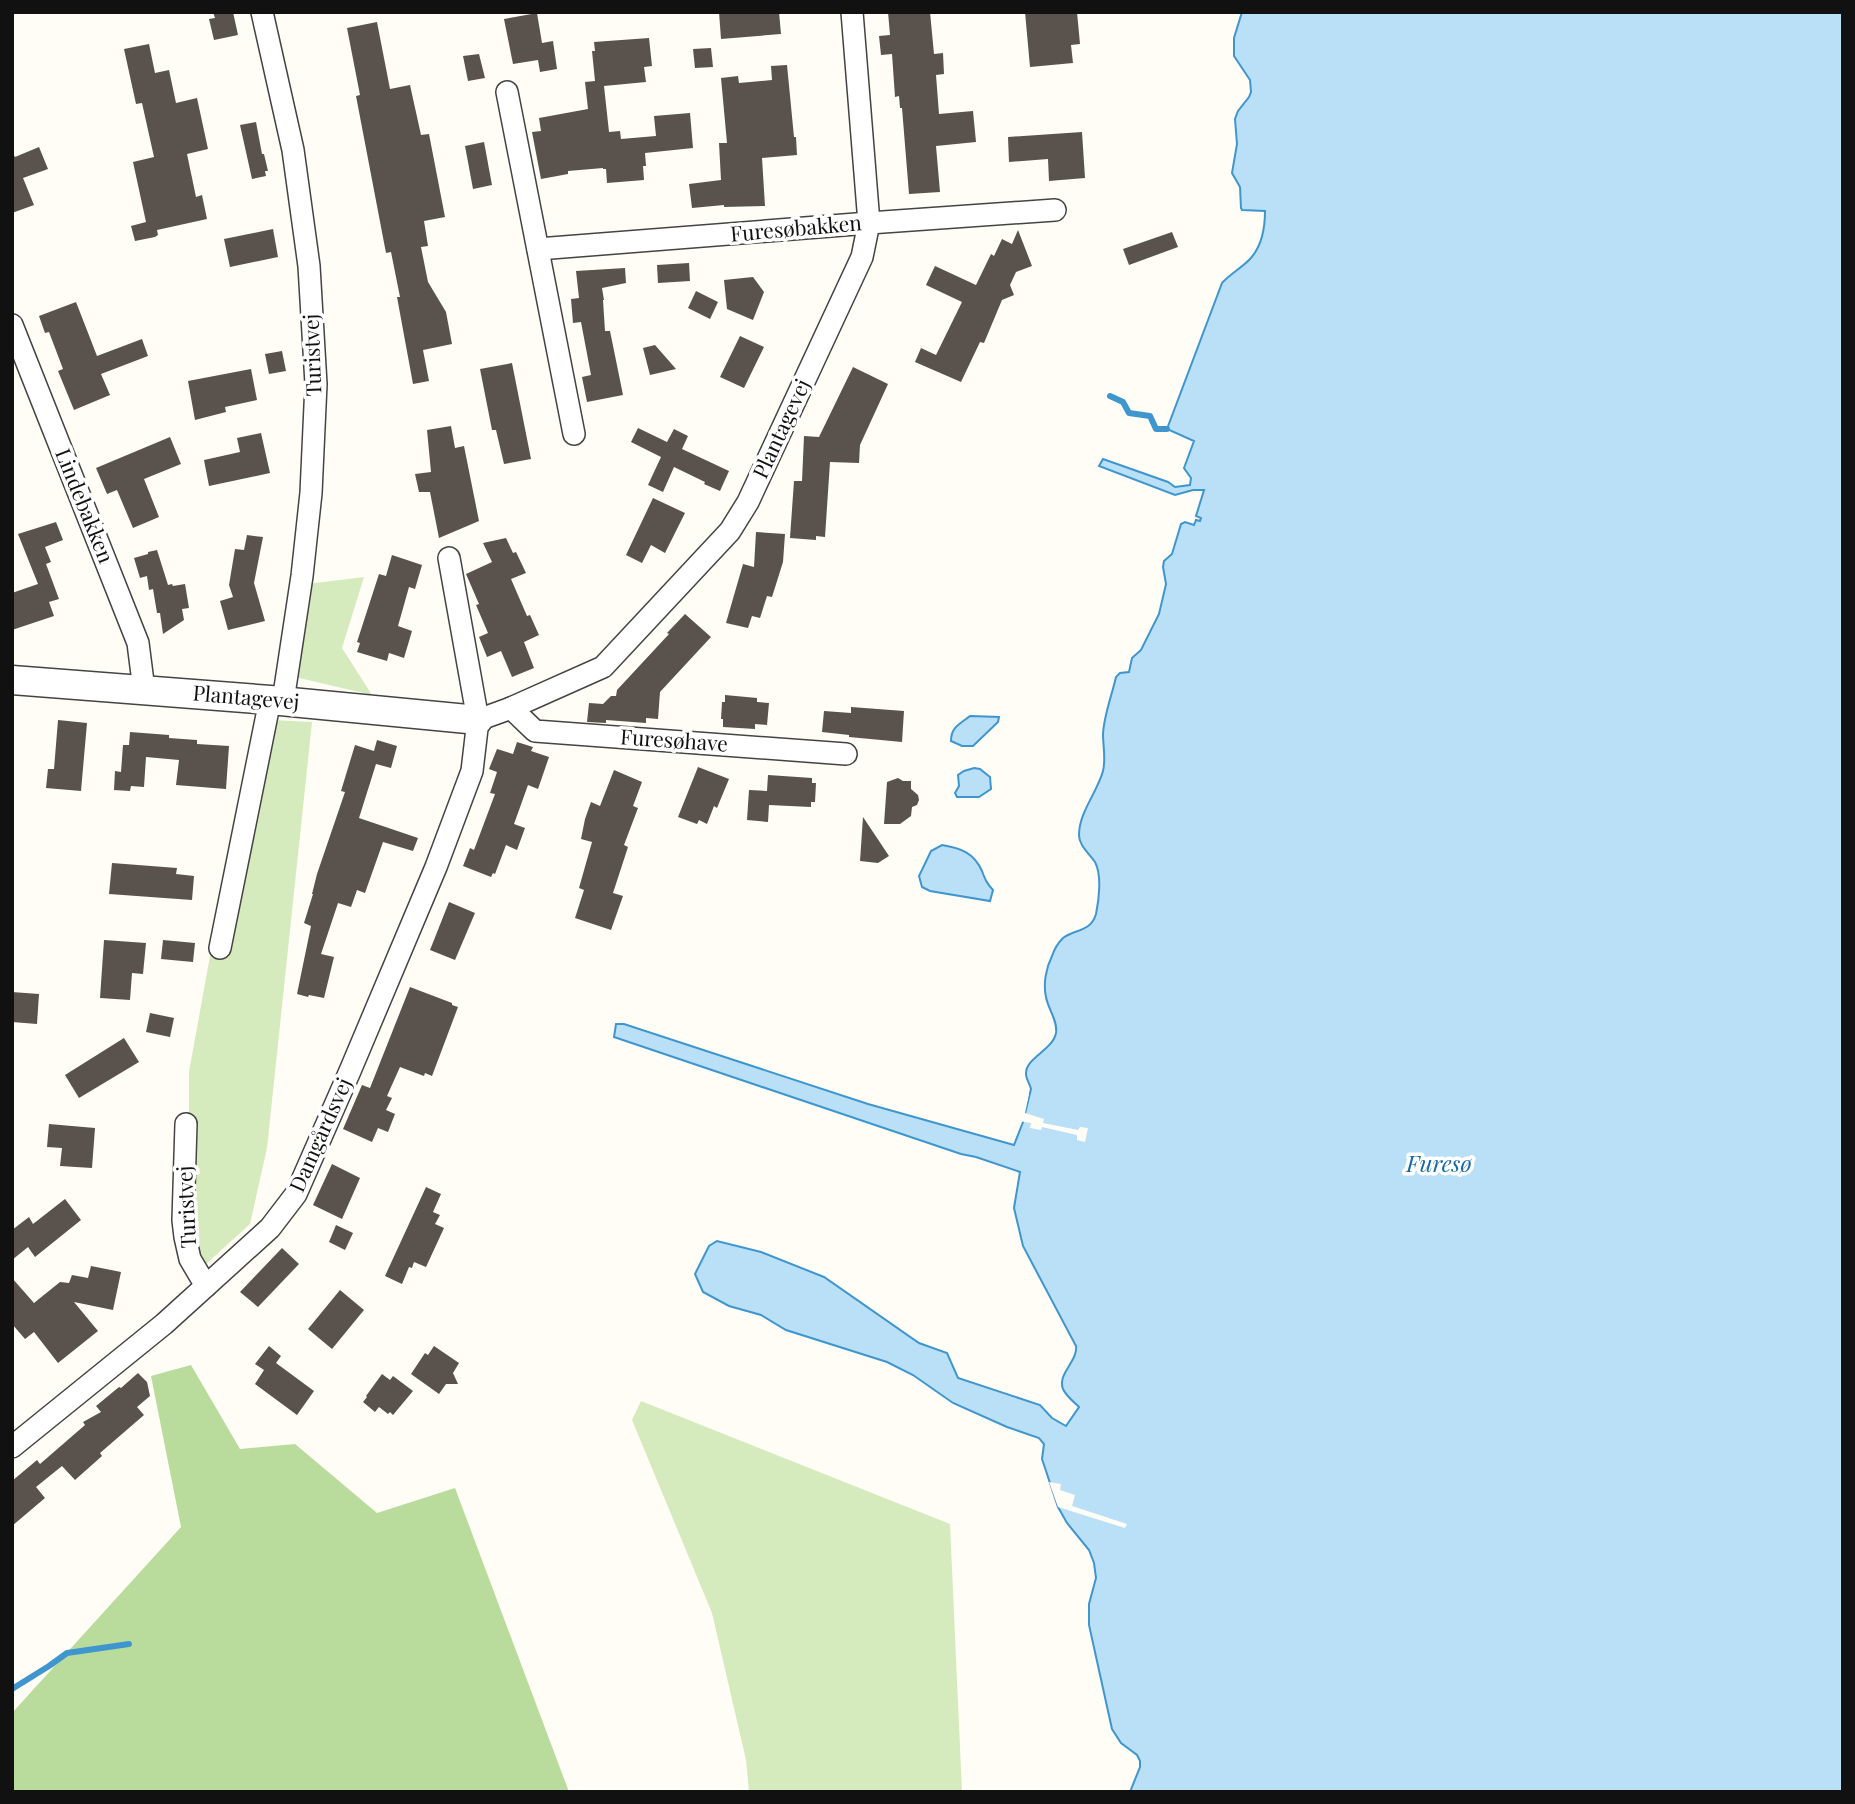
<svg xmlns="http://www.w3.org/2000/svg" width="1855" height="1804" font-family="'Playfair Display',serif">
<style>
.green{fill:#d5ebbd}
.forest{fill:#b9dc9c}
.water{fill:#b9e0f7;stroke:#3f96cf;stroke-width:2}
.pier{fill:#fffdf5}
.lines{fill:none;stroke-linecap:round;stroke-linejoin:round}
.stream{stroke:#3f96cf;stroke-width:6}
.building{fill:#5a524d}
.minor-casing{stroke:#444;stroke-width:24}
.tertiary-casing{stroke:#444;stroke-width:31}
.minor{stroke:#fff;stroke-width:21}
.tertiary{stroke:#fff;stroke-width:28}
.labels{text-anchor:middle;stroke-width:7;stroke-linejoin:round;paint-order:stroke}
.street-label{font-size:21px;fill:#111;stroke:#fff}
.water-label{font-size:23px;font-style:italic;fill:#1768a6;stroke:#fff}
</style>
<rect width="100%" height="100%" fill="#fffdf5"/>
<g class="green">
<path d="M364 577 342 648 372 695 295 677 307 584Z"/>
<path d="M272 720 312 722 267 1148 250 1224 205 1265 198 1264 189 1176 194 1117 189 1116V1072L210 956 225 958 227 940Z"/>
<path d="M641 1401 950 1524 962 1792H749L746 1760 712 1613 632 1420Z"/>
</g>
<path class="forest" d="M191 1365 240 1449 295 1444 377 1513 455 1488 569 1792H12V1713L181 1527 151 1376Z"/>
<g class="water">
<path d="M1242 12H1843V1792H1130L1140 1767V1761L1137 1755 1121 1743 1112 1729 1089 1625V1604L1096 1578 1094 1563 1089 1550 1067 1523 1058 1507 1042 1459 1044 1444 1039 1438 1007 1427 953 1403 913 1375 887 1362 786 1330 761 1315 729 1306 703 1292 695 1274 709 1246 717 1241 761 1252 824 1277 919 1343 947 1353 958 1378 1040 1405 1052 1418 1066 1426 1079 1407C1074 1402 1066 1396 1063 1389 1057 1374 1078 1361 1076 1346L1023 1246 1014 1208 1020 1172 976 1157 961 1154 614 1037 616 1024H624L868 1104 1014 1145 1023 1122 1031 1089C1030 1084 1026 1079 1026 1074 1025 1058 1053 1050 1056 1033 1058 1021 1048 1009 1046 997 1043 984 1046 968 1052 956 1054 950 1059 942 1063 938 1075 929 1091 932 1096 914 1099 900 1102 875 1095 862 1089 853 1079 846 1079 835 1079 812 1097 793 1103 771 1106 759 1103 746 1103 734 1104 715 1112 695 1116 677L1120 673 1129 672 1132 658 1141 650 1159 614 1166 584 1163 567 1164 561 1172 554 1181 524 1185 522 1194 525 1196 520 1200 521 1201 518 1196 516 1204 490H1193L1175 495 1099 466 1103 459 1168 482 1175 487 1190 485 1191 478 1184 468 1194 441 1167 429 1222 283C1230 274 1240 269 1249 260 1261 248 1265 228 1265 211L1242 210 1241 208 1240 187 1232 173 1237 144 1235 119 1238 111 1249 97 1251 92 1250 80 1234 56V38Z"/>
<path d="M970 716 999 717 998 722 973 746H962L951 741C951 727 960 724 970 716Z"/>
<path d="M974 768 980 769 990 777 991 789 979 797H957L955 793 959 786 958 775 964 771Z"/>
<path d="M942 845C961 848 974 853 982 871 985 879 987 884 993 890L990 901 930 891 922 887 919 876 931 851Z"/>
</g>
<g class="pier">
<path d="M1026 1093 1029 1094 1025 1113 1044 1119 1043 1123 1078 1130 1080 1127 1088 1128 1085 1142 1077 1140V1135L1042 1127 1041 1130 1030 1128 1031 1123 1019 1121Z"/>
<path d="M1049 1482 1061 1484 1060 1490 1075 1495 1072 1506 1127 1524 1125 1528 1058 1507Z"/>
</g>
<g class="lines">
<g class="stream">
<path d="M1110 396 1123 402 1129 413 1150 416 1156 429H1167"/>
<path d="M12 1689 49 1666 67 1653 129 1644"/>
</g>
</g>
<g class="building">
<path d="M213 12H233L238 35 214 40 209 19 215 18Z"/>
<path d="M719 12H779L781 34 721 39Z"/>
<path d="M888 12H930L934 54 943 53 944 74 936 75 939 114 973 111 976 142 936 146 940 192 909 194 902 108H900L899 96 895 97 892 54 881 55 879 36 890 35Z"/>
<path d="M1025 12H1077L1080 44 1071 45 1073 63 1030 67Z"/>
<path d="M537 13 542 43 553 41 557 69 540 72 538 60 513 64 504 19Z"/>
<path d="M377 22 390 89 410 85 421 135 429 134 445 217 424 221 428 246 421 247 428 282 446 312 452 344 423 350 429 381 413 384 397 297H400L391 252 386 253 356 96 360 95 347 28Z"/>
<path d="M649 38 652 66 644 67 646 82 604 86 609 132 620 131 621 139 656 136 654 116 690 113 693 148 645 153 646 166H643L644 180 607 183 606 169H603V168L568 171V174L541 179 532 132 541 131 539 118 588 109 585 82 595 81 592 51H595L594 42Z"/>
<path d="M149 44 155 73 169 70 176 103 197 98 208 149 187 154 196 197 202 195 207 219 157 230 158 235 155 237 135 241 131 226 146 222 133 162 154 157 142 103 136 104 124 49Z"/>
<path d="M711 48 713 67 695 68 693 49Z"/>
<path d="M479 54 485 78 468 81 463 56Z"/>
<path d="M787 65 794 137H796L797 155 762 158 765 206 724 207V205L692 208 689 184 721 180 719 143H727L721 78 738 76 739 83 772 80 771 66Z"/>
<path d="M256 122 262 154H264L268 171H265L266 176 252 179 240 125Z"/>
<path d="M1082 132 1085 178 1049 181 1048 159 1009 162 1008 137Z"/>
<path d="M484 142 492 185 473 189 465 146Z"/>
<path d="M39 147 48 169 23 178 34 205 12 213V152L15 157Z"/>
<path d="M273 229 278 257 230 267 224 239Z"/>
<path d="M1018 230 1032 266 1016 272 1010 285 1014 295 1002 300 984 343 980 342 961 382 915 362 921 348 936 355 962 302 926 285 935 266 976 285 991 254 994 256 1002 239 1012 244Z"/>
<path d="M1172 232 1178 247 1129 265 1123 249Z"/>
<path d="M689 263 690 281 658 283 657 265Z"/>
<path d="M625 268 626 283 602 288 604 300H603L605 331H610L623 395 587 402 582 377 591 375 581 322 573 323 571 299 579 298 576 271Z"/>
<path d="M753 277 764 292 753 320 727 309 724 280Z"/>
<path d="M696 291 718 302 710 319 688 308Z"/>
<path d="M76 302 97 356 142 339 148 356 101 374 110 395 74 410 58 371 63 369 49 332 45 333 39 316Z"/>
<path d="M740 336 764 347 744 388 720 377Z"/>
<path d="M655 345 676 369 650 375 643 348Z"/>
<path d="M282 351 286 371 269 374 265 354Z"/>
<path d="M512 363 531 459 504 464 496 430H492L480 369Z"/>
<path d="M853 367 888 384 860 445 859 463 830 462 825 537 816 536V540L790 538 794 481H802L804 436 819 437Z"/>
<path d="M251 369 257 400 225 407 226 412 195 420 188 381Z"/>
<path d="M451 426 455 448 464 446 479 521 439 538 430 492H419L415 474 431 472 427 430Z"/>
<path d="M638 428 667 442 674 429 688 436 682 449 729 471 720 491 704 484 705 482 674 467 663 492 648 485 661 457 631 442Z"/>
<path d="M261 433 270 473 209 486 204 460 240 452 237 438Z"/>
<path d="M170 437 181 464 144 479 159 517 133 528 117 490 107 494 96 468Z"/>
<path d="M653 498 685 513 665 553 651 545 642 563 626 555Z"/>
<path d="M56 522 63 540 45 547 51 562 46 564 59 599 49 602 54 616 12 630V593L38 584 18 534Z"/>
<path d="M756 532 785 534 783 562 772 597 767 596 760 618 752 616 748 628 726 623 743 564 754 567Z"/>
<path d="M247 535 263 537 254 583 265 621 228 630 220 601 233 597 229 585 235 549 244 550Z"/>
<path d="M506 538 513 553 516 552 526 573 511 579 527 616 530 615 539 635 524 642 534 668 512 677 501 651 487 657 479 637 488 633 476 605 479 604 466 574 492 562 483 543Z"/>
<path d="M157 550 168 585 172 584 173 586 185 584 189 608 182 609 184 620 163 634 160 613H157L153 589 149 590 147 576 140 578 134 558 148 554V552Z"/>
<path d="M392 555 422 565 415 589 409 587 398 626 412 631 404 658 389 653 387 661 357 652 360 643 357 642 379 574 386 576Z"/>
<path d="M685 614 711 637 660 692 658 719 646 718V723L606 720V723L587 722 589 703 603 704 611 696H616L617 690 669 634 667 633Z"/>
<path d="M725 695 757 698V702L769 703 767 725 755 724V729L723 727V719H721L722 702H725Z"/>
<path d="M851 707 904 711 902 742 849 737V735L822 732 824 711 851 713Z"/>
<path d="M58 720 87 723 81 791 46 788 48 769H54Z"/>
<path d="M130 732 169 735V738L197 740V744L229 746 226 789 176 785 179 760 146 757 144 787 131 786 130 791 114 790 115 771 121 772 123 745H129Z"/>
<path d="M377 740 397 746 391 768 376 764 359 818 418 838 413 851 383 842 365 893 357 890 351 907 338 903 321 954 334 957 324 998 309 995 308 997 297 994 311 926 304 923 313 894H312L317 874 345 792 341 791 355 745 374 751Z"/>
<path d="M517 742 533 747 531 751 549 757 538 789 528 785 514 824 525 828 517 850 506 845 495 874 493 873 491 877 463 866 470 848 474 850 495 794 490 793 497 772 489 769 497 749 513 754Z"/>
<path d="M698 767 729 779 717 808 714 806 707 824 699 820 697 824 678 817Z"/>
<path d="M614 770 642 782 633 806 638 808 624 845 628 847 613 893 623 896 611 930 575 918 584 890 579 888 592 842 581 839 585 819 591 802 600 806Z"/>
<path d="M768 775 812 778V783H816L815 802H811V807L769 805 768 822 747 820 749 790 767 791Z"/>
<path d="M898 778 903 781H911V789L918 795 919 800 917 805 912 807 911 816 900 824H884L887 782Z"/>
<path d="M863 817 889 856 878 863 860 861Z"/>
<path d="M112 863 177 868 176 874 194 876 192 900 109 894Z"/>
<path d="M449 902 475 913 455 960 430 950Z"/>
<path d="M104 940 146 943 143 974 132 973 130 1000 100 998Z"/>
<path d="M163 940 195 943 193 962 161 959Z"/>
<path d="M410 987 452 1003V1005L458 1007 432 1076 425 1073 424 1076 400 1067 387 1096 392 1098 386 1110 395 1114 388 1132 378 1128 372 1142 343 1129 362 1085 370 1088Z"/>
<path d="M12 992 39 994 37 1024 12 1022Z"/>
<path d="M150 1013 174 1018 170 1037 146 1032Z"/>
<path d="M124 1038 139 1062 79 1098 65 1075Z"/>
<path d="M49 1124 95 1128 92 1168 60 1166 62 1148 47 1147Z"/>
<path d="M332 1164 360 1178 342 1219 313 1205Z"/>
<path d="M426 1187 441 1194 433 1212 440 1215 435 1224 444 1228 426 1267 414 1262 412 1268 409 1267 402 1284 385 1276Z"/>
<path d="M65 1199 81 1220 35 1257 28 1247 12 1260V1230L29 1217 33 1224Z"/>
<path d="M336 1225 353 1233 345 1250 329 1242Z"/>
<path d="M282 1248 299 1264 258 1307 240 1292Z"/>
<path d="M91 1266 121 1272 113 1310 74 1302 98 1331 58 1363 34 1332 25 1339 12 1324V1278L34 1303 60 1282 69 1283 72 1275 88 1278Z"/>
<path d="M340 1290 364 1310 332 1349 308 1329Z"/>
<path d="M269 1346 281 1356 276 1363 314 1391 297 1415 255 1384 264 1370 255 1364Z"/>
<path d="M434 1346 459 1363 453 1373 458 1384H446L439 1394 411 1374 425 1353 428 1355Z"/>
<path d="M138 1373 147 1382 150 1396 137 1407 144 1415 100 1453 102 1456 75 1480 62 1466 36 1487 45 1498 12 1526V1481L37 1460 40 1464 85 1425 83 1422 101 1412 96 1406 119 1387 121 1388Z"/>
<path d="M382 1374 390 1380 393 1376 413 1391 393 1415 390 1412 388 1414 379 1407 375 1412 363 1402 367 1397 366 1396Z"/>
</g>
<g class="lines">
<g class="minor-casing">
<g id="minor">
<path d="M262 12 293 150 309 266 316 384 311 493 302 576 283 701"/>
<path d="M507 92 574 434"/>
<path d="M538 249 869 223 1055 210"/>
<path d="M12 325 138 643 144 690"/>
<path d="M511 708 535 731 846 754"/>
<path d="M478 720 511 708 603 667 730 531 748 502 862 257 869 223 852 12"/>
<path d="M220 948 270 700"/>
<path d="M186 1124 183 1220 185 1237 190 1259 206 1286"/>
<path d="M12 1447 164 1324 270 1228 296 1194 350 1071 436 867 472 771 478 720 449 558"/>
</g>
</g>
<g class="tertiary-casing">
<path id="tertiary" d="M12 680 270 700 478 720"/>
</g>
<use href="#minor" class="minor"/>
<use href="#tertiary" class="tertiary"/>
</g>
<g class="labels">
<g class="street-label">
<text transform="translate(796 229) rotate(-5)" y="7">Furesøbakken</text>
<text transform="translate(313 355) rotate(-92)" y="7">Turistvej</text>
<text transform="translate(782 429) rotate(-65)" y="7">Plantagevej</text>
<text transform="translate(84 506) rotate(68)" y="7">Lindebakken</text>
<text transform="translate(246 698) rotate(5)" y="7">Plantagevej</text>
<text transform="translate(674 741) rotate(4)" y="7">Furesøhave</text>
<text transform="translate(321 1135) rotate(-66)" y="7">Damgårdsvej</text>
<text transform="translate(187 1207) rotate(-93)" y="7">Turistvej</text>
</g>
<g class="water-label">
<text x="1439" y="1172">Furesø</text>
</g>
</g>
<rect width="1855" height="1804" fill="none" stroke="#111111" stroke-width="28"/>
</svg>
